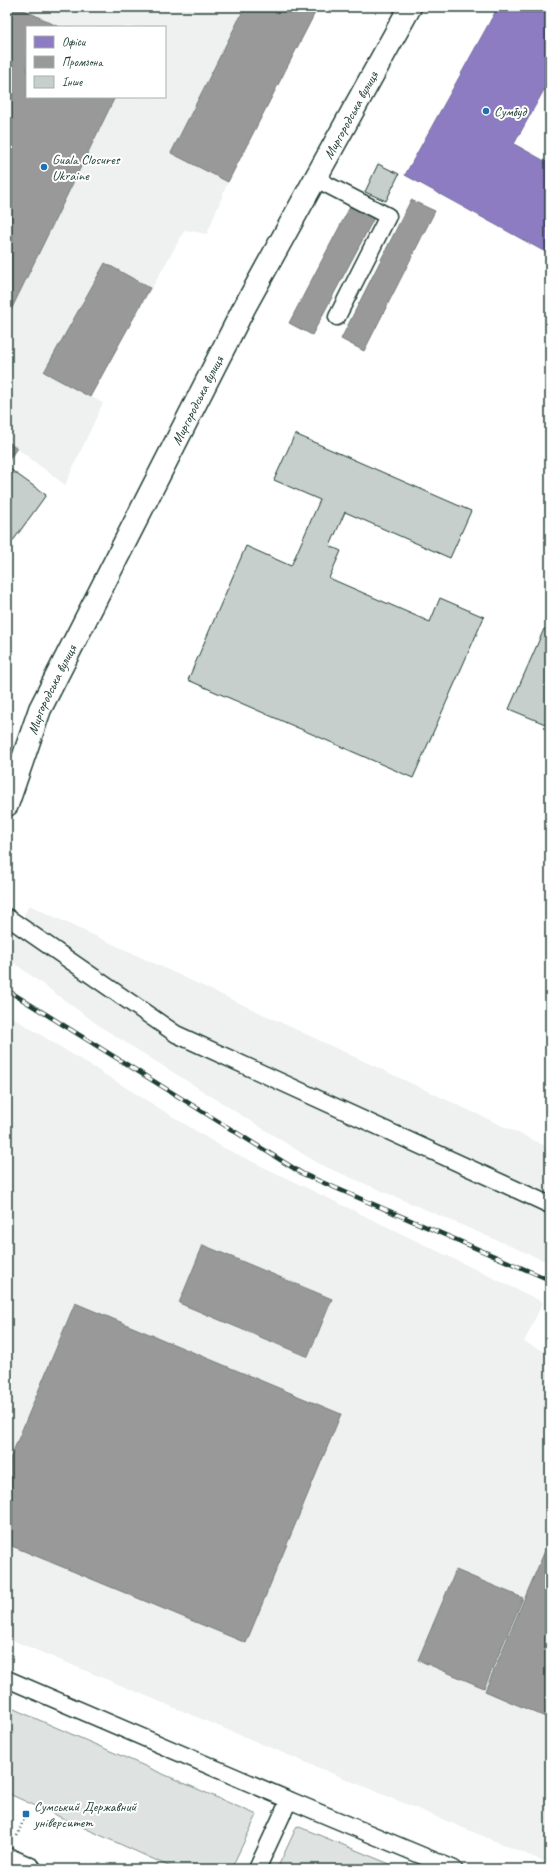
<svg xmlns="http://www.w3.org/2000/svg" width="557" height="1876" font-family="Caveat,sans-serif">
<style>
.built{fill:#eef1f0;fill-rule:evenodd}
.green{fill:#dee3e2;stroke:#7e908b}
.offices{fill:#8e7cc3;stroke:#6d6998}
.industry{fill:#999;stroke:#747d7b}
.building{fill:#c7cfcc;stroke:#1f3d34}
.lines{fill:none;stroke-linecap:round;stroke-linejoin:round}
.lane-casing{stroke:#1f3d34;stroke-width:19}
.street-casing{stroke:#1f3d34;stroke-width:25}
.primary-casing{stroke:#1f3d34;stroke-width:25}
.path{stroke:#1f3d34;stroke-width:2.5;stroke-dasharray:1 3;stroke-linecap:butt}
.lane{stroke:#fff;stroke-width:16}
.street{stroke:#fff;stroke-width:22}
.primary{stroke:#fff;stroke-width:22}
.rail-casing{stroke:#1f3d34;stroke-width:4.5}
.rail{stroke:#fff;stroke-width:3;stroke-dasharray:9;stroke-linecap:butt}
.poi-dot{fill:#1f6fb2;stroke:#fff;stroke-width:1.5}
.labels{text-anchor:middle;stroke-width:4;stroke-linejoin:round;paint-order:stroke}
.poi-label{font-size:14px;fill:#1f3d34;stroke:#fff;text-anchor:start}
.street-label{font-size:14px;fill:#1f3d34;stroke:#fff}
</style>
<rect width="100%" height="100%" fill="#fff"/>
<filter id="ink" filterUnits="userSpaceOnUse"><feTurbulence type="fractalNoise" baseFrequency=".025" numOctaves="2"/><feDisplacementMap in="SourceGraphic" scale="8" xChannelSelector="R" yChannelSelector="G"/><feConvolveMatrix kernelMatrix="1 2 1 2 8 2 1 2 1" color-interpolation-filters="sRGB"/></filter>
<g filter="url(#ink)">
<g class="built">
<path d="M7 7H318L228 182 207 234 185 230 90 396 103 403 65 485 7 441ZM27 27H165V97H27Z"/>
<path d="M29 905 550 1148V1263L319 1164 101 1027 7 958V950Z"/>
<path d="M7 1014 222 1147 543 1302 524 1342 550 1354V1864L7 1638Z"/>
</g>
<g class="green">
<path d="M7 1706 257 1815 231 1869H175L7 1793Z"/>
<path d="M297 1826 402 1869H277Z"/>
</g>
<path class="offices" d="M498 7H550V79L514 144 550 164 549 254 405 175Z"/>
<g class="industry">
<path d="M7 7H18L59 27H27V97H115L9 314 7 313Z"/>
<path d="M245 7H318L228 182 171 153Z"/>
<path d="M411 200 435 211 364 351 341 339Z"/>
<path d="M351 205 374 218 312 335 289 323Z"/>
<path d="M105 263 150 288 90 397 44 372Z"/>
<path d="M7 441 17 448 7 463Z"/>
<path d="M203 1245 332 1299 308 1357 179 1303Z"/>
<path d="M75 1303 341 1414 246 1643 7 1544V1466Z"/>
<path d="M550 1539V1719L485 1691Z"/>
<path d="M456 1570 523 1598 484 1688 418 1660Z"/>
</g>
<g class="building">
<path d="M378 164 399 174 386 201 365 192Z"/>
<path d="M295 434 471 511 450 558 345 512 330 546 341 551 329 578 430 622 440 598 484 617 413 778 188 680 246 546 291 566 320 500 274 480Z"/>
<path d="M7 467 46 495 7 549Z"/>
<path d="M544 629 550 631V726L509 709Z"/>
</g>
<g class="lines">
<g class="lane-casing">
<g id="lane">
<path d="M316 179 388 216 337 317"/>
<path d="M7 917 176 1034 550 1205"/>
<path d="M7 1679 289 1800 257 1869"/>
<path d="M289 1800 454 1869"/>
</g>
</g>
<g class="street-casing">
<g id="street">
<path id="s1" d="M7 805 40 709 244 308 410 7"/>
</g>
</g>
<g class="primary-casing">
<path id="primary" d="M7 1859 30 1869"/>
</g>
<path class="path" d="M17 1836 26 1814"/>
<use href="#lane" class="lane"/>
<use href="#street" class="street"/>
<use href="#primary" class="primary"/>
<g class="rail-casing">
<path id="rail" d="M7 990 303 1174 550 1280"/>
</g>
<use href="#rail" class="rail"/>
</g>
</g>
<g class="poi-dot">
<circle cx="486" cy="111" r="4"/>
<circle cx="44" cy="167" r="4"/>
<rect x="22" y="1810" width="8" height="8" rx="2"/>
</g>
<g class="labels">
<g class="poi-label">
<text x="494" y="116">Сумбуд</text>
<text x="52" y="164">Guala Closures<tspan x="52" dy="16">Ukraine</tspan></text>
<text x="34" y="1811">Сумський Державний<tspan x="34" dy="16">університет</tspan></text>
</g>
<g class="street-label">
<text dy="5" stroke="none"><textPath href="#s1" startOffset="772">Миргородська вулиця</textPath></text>
<text dy="5" stroke="none"><textPath href="#s1" startOffset="448">Миргородська вулиця</textPath></text>
<text dy="5" stroke="none"><textPath href="#s1" startOffset="124">Миргородська вулиця</textPath></text>
</g>
</g>
<rect width="557" height="1876" fill="none" stroke="#fff" stroke-width="24"/>
<rect x="12" y="12" width="533" height="1852" fill="none" stroke="#1f3d34" stroke-width="1.5" filter="url(#ink)"/>
<rect x="26" y="26" width="140" height="72" fill="#ffffff" stroke="#a5b1ae"/>
<rect x="34" y="36" width="20" height="12" fill="#8e7cc3" stroke="#a5b1ae"/>
<text x="62" y="46" font-size="12" fill="#1f3d34">Офіси</text>
<rect x="34" y="56" width="20" height="12" fill="#999999" stroke="#a5b1ae"/>
<text x="62" y="66" font-size="12" fill="#1f3d34">Промзона</text>
<rect x="34" y="76" width="20" height="12" fill="#c7cfcc" stroke="#a5b1ae"/>
<text x="62" y="86" font-size="12" fill="#1f3d34">Інше</text>
</svg>
